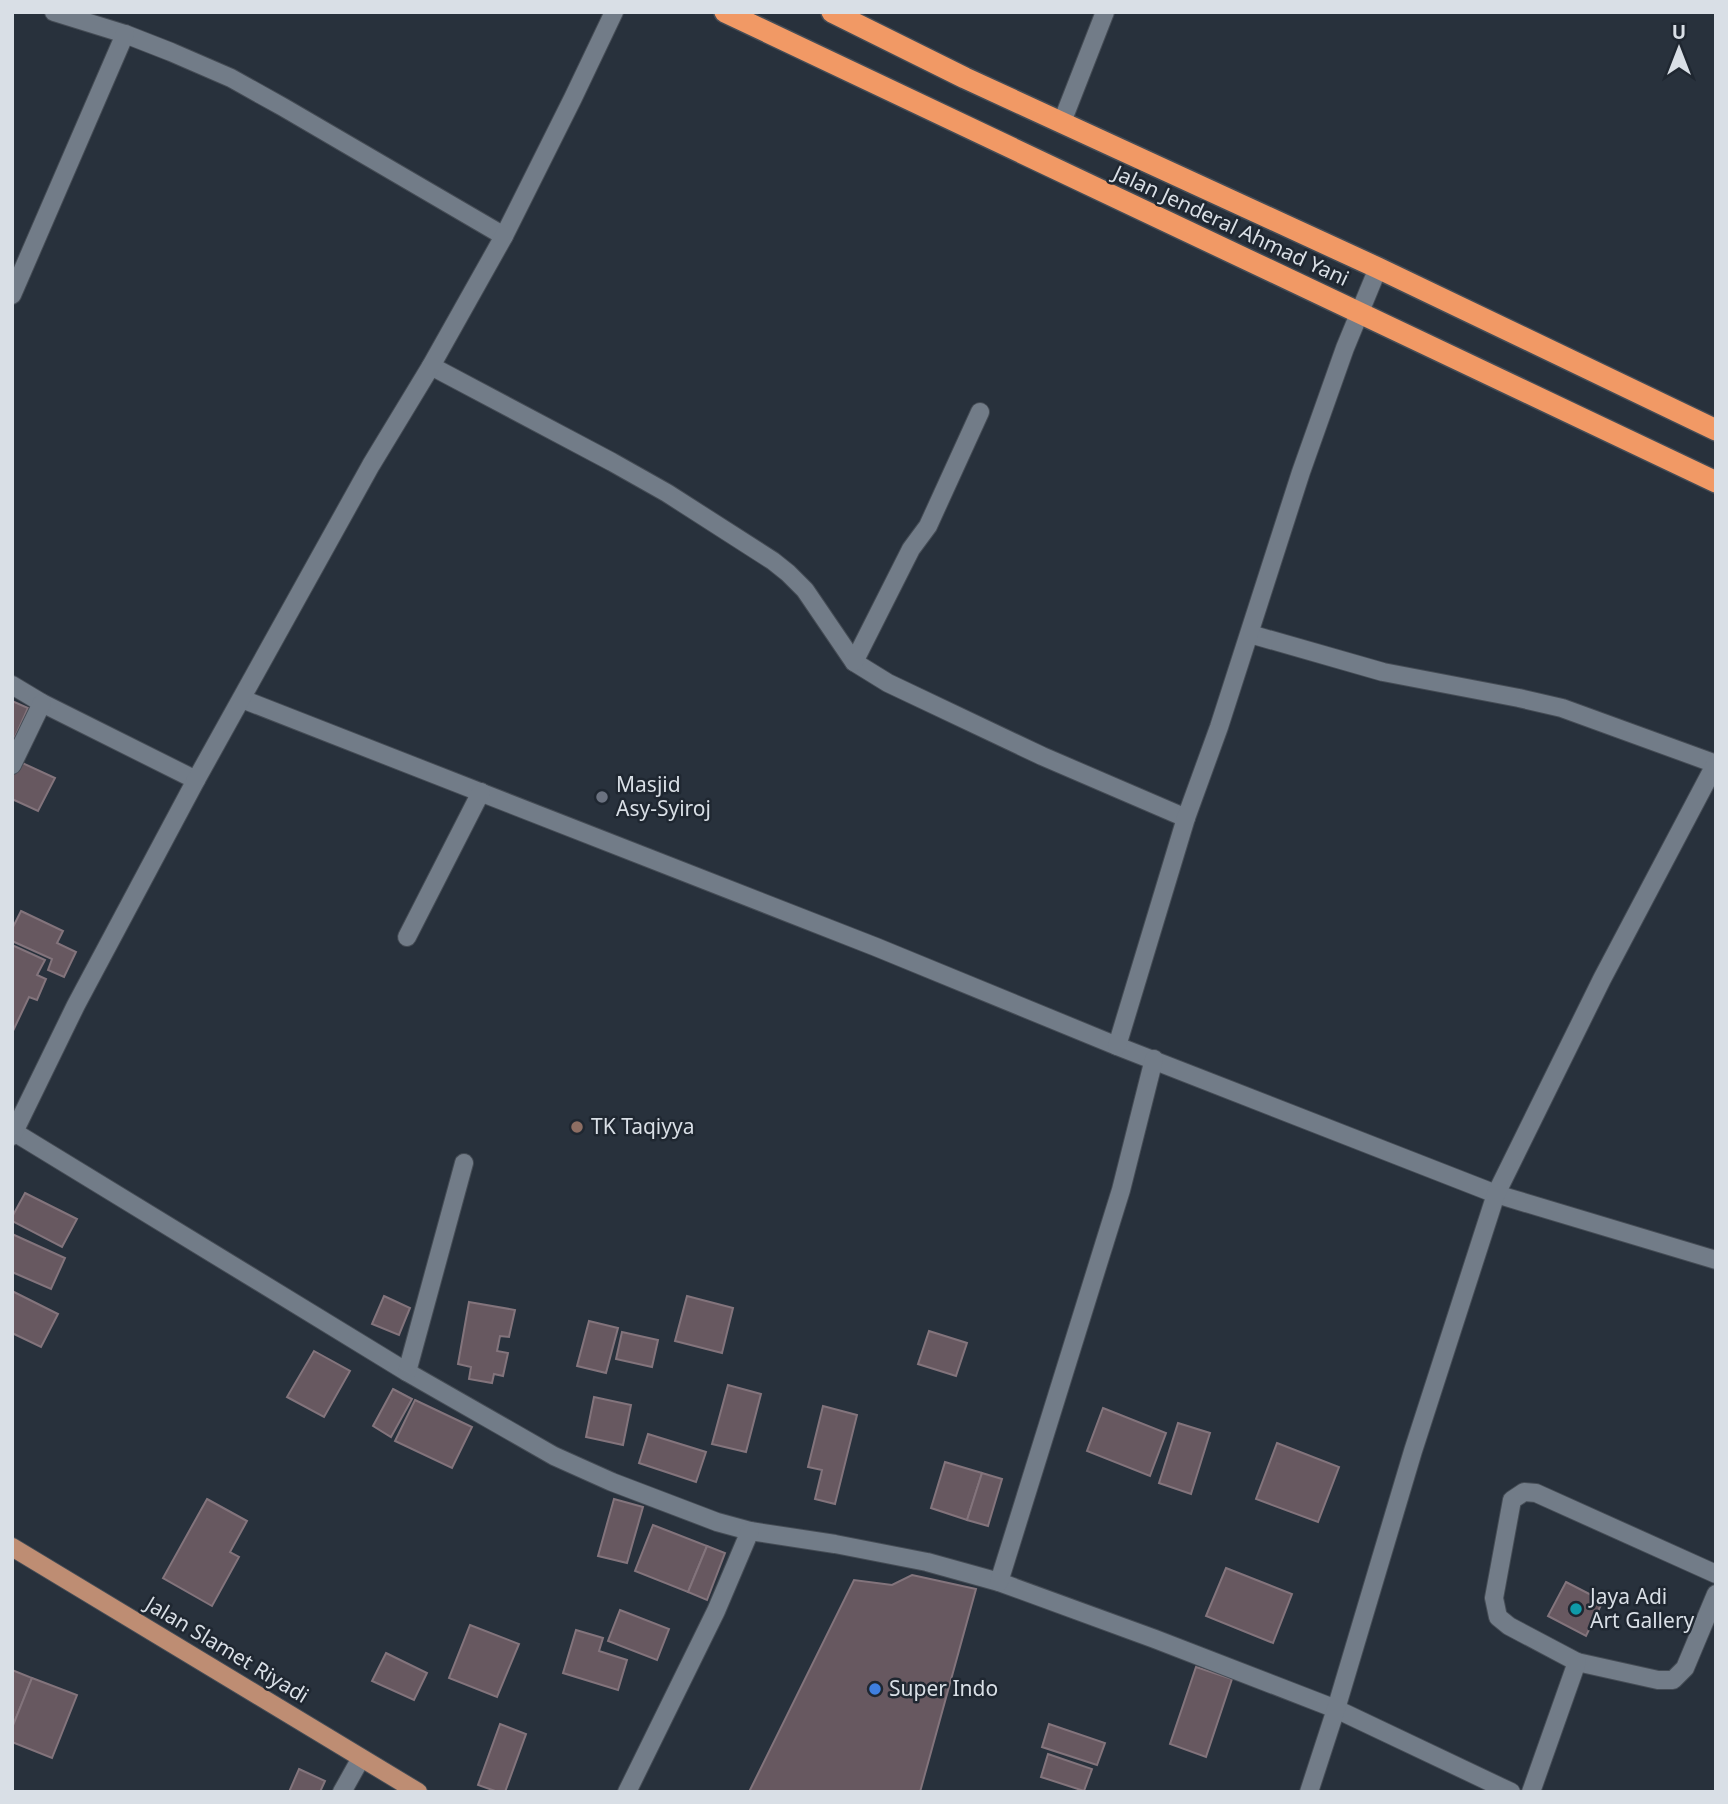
<svg xmlns="http://www.w3.org/2000/svg" width="1728" height="1804" font-family="'Noto Sans',sans-serif">
<style>
.building{fill:#675860;stroke:#83747c;stroke-width:2}
.lines{fill:none;stroke-linecap:round;stroke-linejoin:round}
.street-casing{stroke:#454c55;stroke-width:20}
.primary-casing{stroke:#454c55;stroke-width:20}
.highway-casing{stroke:#454c55;stroke-width:24}
.street{stroke:#727c88;stroke-width:18}
.primary{stroke:#be8d73;stroke-width:18}
.highway{stroke:#f19965;stroke-width:21}
.worship-dot{fill:#6b7280;stroke:#1f2731;stroke-width:2.5}
.education-dot{fill:#8d6e63;stroke:#1f2731;stroke-width:2.5}
.culture-dot{fill:#0f9aa8;stroke:#1f2731;stroke-width:2.5}
.shop-dot{fill:#3f7fe0;stroke:#1f2731;stroke-width:2.5}
.labels{text-anchor:middle;stroke-width:5;stroke-linejoin:round;paint-order:stroke}
.street-label{font-size:21px;fill:#d9dfe6;stroke:#1f2731}
.poi-label{font-size:21px;fill:#d9dfe6;stroke:#1f2731;text-anchor:start}
</style>
<rect width="100%" height="100%" fill="#28313c"/>
<g class="building">
<path d="M12 701 28 708 12 744Z"/>
<path d="M18 761 55 778 38 811 12 799V772Z"/>
<path d="M21 911 63 931 57 943 76 952 64 977 48 970 52 959 12 941V929Z"/>
<path d="M12 945 45 960 37 975 46 979 37 1000 29 997 12 1033Z"/>
<path d="M25 1193 77 1219 62 1247 12 1221V1217Z"/>
<path d="M12 1234 65 1258 51 1289 12 1272Z"/>
<path d="M12 1291 58 1314 41 1347 12 1333Z"/>
<path d="M384 1296 410 1308 399 1335 372 1324Z"/>
<path d="M687 1296 733 1308 722 1353 675 1341Z"/>
<path d="M469 1302 515 1310 509 1337 500 1336 497 1351 508 1353 503 1376 494 1374 492 1383 469 1379 471 1367 458 1364Z"/>
<path d="M589 1321 618 1328 606 1373 577 1366Z"/>
<path d="M929 1331 967 1343 956 1376 918 1364Z"/>
<path d="M622 1332 658 1340 652 1367 616 1359Z"/>
<path d="M314 1351 350 1371 324 1417 287 1397Z"/>
<path d="M728 1385 761 1394 746 1452 712 1444Z"/>
<path d="M393 1389 412 1399 391 1437 373 1426Z"/>
<path d="M594 1397 631 1405 623 1445 586 1437Z"/>
<path d="M415 1400 472 1427 452 1468 395 1441Z"/>
<path d="M823 1406 857 1415 835 1504 815 1499 822 1470 808 1467Z"/>
<path d="M1103 1408 1166 1433 1150 1476 1087 1451Z"/>
<path d="M1178 1423 1210 1433 1191 1494 1159 1483Z"/>
<path d="M648 1434 706 1452 696 1482 639 1463Z"/>
<path d="M1277 1443 1339 1467 1318 1522 1256 1499Z"/>
<path d="M945 1462 982 1473 967 1520 931 1508Z"/>
<path d="M982 1473 1002 1479 988 1526 967 1520Z"/>
<path d="M207 1499 247 1521 230 1552 239 1557 212 1606 163 1578Z"/>
<path d="M614 1499 643 1507 627 1563 598 1556Z"/>
<path d="M653 1525 707 1546 688 1592 635 1571Z"/>
<path d="M707 1546 725 1553 707 1600 688 1592Z"/>
<path d="M1226 1568 1292 1594 1273 1643 1206 1616Z"/>
<path d="M912 1575 976 1589 920 1792H749L854 1580 892 1585Z"/>
<path d="M1566 1582 1603 1601 1586 1636 1548 1616Z"/>
<path d="M620 1610 669 1629 657 1660 608 1641Z"/>
<path d="M470 1625 519 1644 497 1697 449 1678Z"/>
<path d="M576 1630 603 1638 599 1651 627 1660 618 1690 563 1673Z"/>
<path d="M386 1653 427 1673 414 1700 372 1681Z"/>
<path d="M1196 1667 1232 1679 1206 1757 1170 1744Z"/>
<path d="M12 1670 32 1678 12 1728Z"/>
<path d="M32 1678 77 1695 52 1758 12 1742V1728Z"/>
<path d="M500 1724 526 1734 505 1792H498L478 1785Z"/>
<path d="M1049 1724 1105 1743 1097 1765 1042 1747Z"/>
<path d="M1048 1754 1092 1769 1084 1791 1041 1777Z"/>
<path d="M299 1769 325 1781 320 1792H289Z"/>
</g>
<g class="lines">
<g class="street-casing">
<g id="street">
<path d="M54 12 125 34 171 52 231 78 283 107 504 236"/>
<path d="M1062 122 1105 12"/>
<path d="M12 295 125 34"/>
<path d="M431 366 612 462 667 493 773 561 788 573 805 590 854 662 888 683 1042 756 1186 818"/>
<path d="M1250 634 1383 672 1519 698 1562 708 1716 764"/>
<path d="M854 662 911 549 928 526 980 412"/>
<path d="M12 685 42 703 196 780"/>
<path d="M242 699 876 947 1117 1046 1496 1194 1716 1260"/>
<path d="M12 765 42 703"/>
<path d="M407 937 481 792"/>
<path d="M1117 1046 1186 818 1219 727 1301 472 1345 348 1378 268"/>
<path d="M14 1132 407 1372 554 1456 612 1482 717 1522 750 1531 835 1544 927 1562 999 1582 1155 1639 1336 1709 1511 1792"/>
<path d="M12 1136 76 1005 196 780 371 465 431 366 504 236 573 98 614 12"/>
<path d="M407 1372 464 1163"/>
<path d="M999 1582 1121 1190 1154 1059"/>
<path d="M1577 1662 1658 1680H1673L1685 1668 1716 1594"/>
<path d="M342 1792 361 1758"/>
<path d="M627 1792 716 1611 750 1531"/>
<path d="M1309 1792 1336 1709 1413 1451 1496 1194 1602 979 1716 763"/>
<path d="M1531 1792 1577 1662 1509 1626 1498 1617 1494 1598 1512 1500 1524 1492 1536 1493 1716 1574"/>
</g>
</g>
<g class="primary-casing">
<path id="primary" d="M12 1547 418 1792"/>
</g>
<g class="highway-casing">
<g id="highway">
<path d="M725 12 1716 482"/>
<path d="M832 12 965 78 1378 268 1716 430"/>
</g>
</g>
<use href="#street" class="street"/>
<use href="#primary" class="primary"/>
<use href="#highway" class="highway"/>
</g>
<circle class="worship-dot" cx="602" cy="797" r="7"/>
<circle class="education-dot" cx="577" cy="1127" r="7"/>
<circle class="culture-dot" cx="1576" cy="1609" r="7"/>
<circle class="shop-dot" cx="875" cy="1689" r="7"/>
<g class="labels">
<g class="street-label">
<text transform="translate(1231 226) rotate(25)" y="7">Jalan Jenderal Ahmad Yani</text>
<text transform="translate(227 1650) rotate(31)" y="7">Jalan Slamet Riyadi</text>
</g>
<g class="poi-label">
<text x="616" y="792">Masjid<tspan x="616" dy="24">Asy-Syiroj</tspan></text>
<text x="591" y="1134">TK Taqiyya</text>
<text x="1590" y="1604">Jaya Adi<tspan x="1590" dy="24">Art Gallery</tspan></text>
<text x="889" y="1696">Super Indo</text>
</g>
</g>
<rect width="1728" height="1804" fill="none" stroke="#d9dfe6" stroke-width="28"/>
<g transform="translate(1679 49)" stroke="#1f2731" stroke-width="5" paint-order="stroke">
<path d="M0-5L12 26L0 18L-12 26Z" fill="#d9dfe6"/>
<text y="-10" font-size="19" font-weight="bold" text-anchor="middle" fill="#d9dfe6">U</text>
</g>
</svg>
